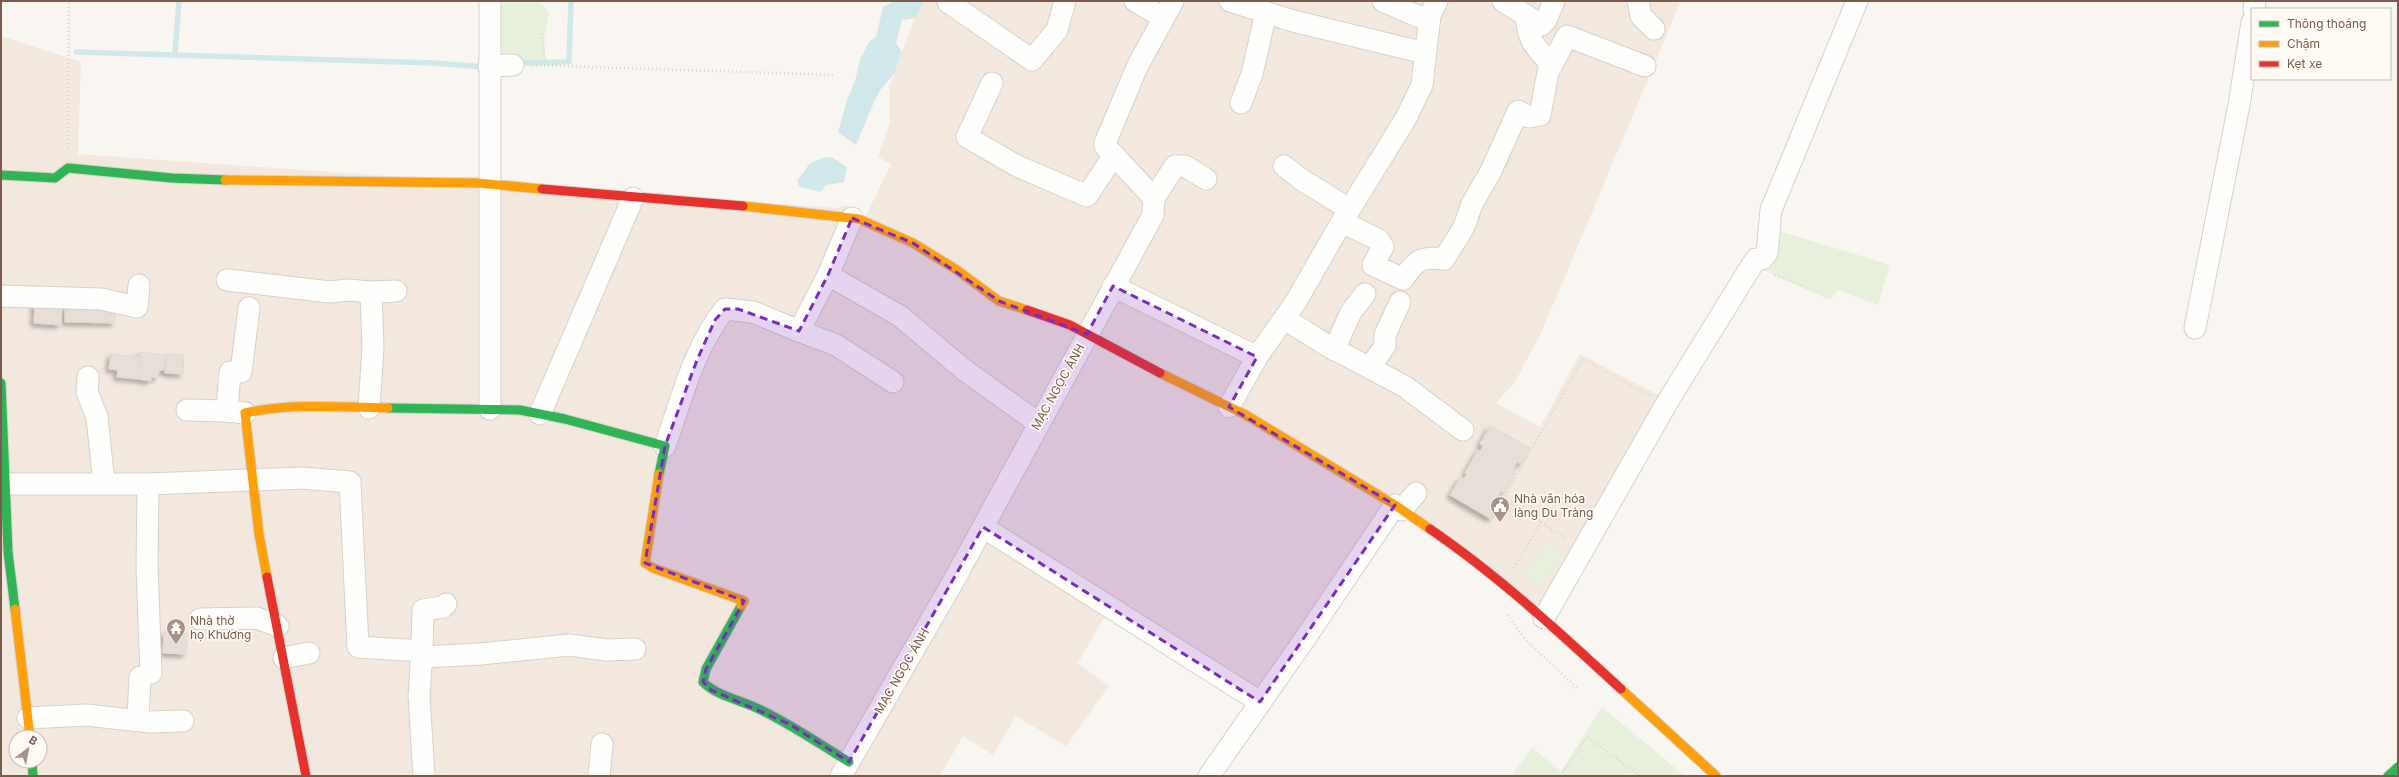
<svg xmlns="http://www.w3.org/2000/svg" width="2399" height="777" font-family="Inter,sans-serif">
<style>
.residential{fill:#f2e8de;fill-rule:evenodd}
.green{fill:#e7f0db}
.water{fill:#d0e8ea}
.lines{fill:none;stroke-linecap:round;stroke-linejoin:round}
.stream{stroke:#d0e8ea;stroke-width:5.5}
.building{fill:#e6ded7;stroke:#e2d8d2;filter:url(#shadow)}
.street-casing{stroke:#d7d1cb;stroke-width:23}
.fast-casing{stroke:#d9d2cb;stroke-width:11}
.slow-casing{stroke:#d9d2cb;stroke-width:11}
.jam-casing{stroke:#d9d2cb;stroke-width:11}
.path{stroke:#dcd5d0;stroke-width:2.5;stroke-dasharray:1 3;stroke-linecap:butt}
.street{stroke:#fefefd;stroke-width:21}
.fast{stroke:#30b455;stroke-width:9}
.slow{stroke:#ff9f0a;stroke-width:9}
.jam{stroke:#e5322d;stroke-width:9}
.marked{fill:#7b2cbf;fill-opacity:0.2;stroke:#7b2cbf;stroke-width:3;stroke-dasharray:8 5;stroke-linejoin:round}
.labels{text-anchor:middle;stroke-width:3.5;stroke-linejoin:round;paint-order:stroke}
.street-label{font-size:12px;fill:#7a5c4d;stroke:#fffaf3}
.poi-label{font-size:12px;fill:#7a5c4d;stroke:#fffaf3;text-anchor:start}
</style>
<defs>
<filter id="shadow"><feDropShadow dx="-3.5" dy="3.5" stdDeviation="2" flood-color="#0004"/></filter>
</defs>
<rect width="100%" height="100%" fill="#f9f5f0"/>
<path class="residential" d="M921 1H1681L1542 331 1515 382 1496 403 1540 427 1580 354 1664 398 1544 618 1395 505 1260 702 1110 607 1078 663 1109 686 1066 746 1016 716 993 755 963 736 940 776H1V36L81 62 78 154 837 208 845 205 866 216 891 164 878 157 890 122 889 87ZM16 737H40V761H16Z"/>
<g class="green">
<path d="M490 1H538L549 12 544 38 546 65 489 66Z"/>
<path d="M1770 228 1890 265 1878 305 1838 290 1830 300 1752 265Z"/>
<path d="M1547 543 1562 553 1541 586 1525 576Z"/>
<path d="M1602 707 1685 776H1511L1532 747 1561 772Z"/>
</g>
<g class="water">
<path d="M893 1H924L915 18 902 20 896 43 902 52 894 74 880 90 874 102 856 145 838 132 847 100 855 81 860 60 869 42 876 37 883 7Z"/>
<path d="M826 157 833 158 847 167 844 182 826 185 821 192 800 187 797 181 810 163Z"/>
</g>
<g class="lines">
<g class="stream">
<path d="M76 52 434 63 485 67"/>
<path d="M175 54 179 1"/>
<path d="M516 63 569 62 571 1"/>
</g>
</g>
<g class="building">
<path d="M35 302 62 303 61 325 34 323Z"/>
<path d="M65 303 115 304V323L65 322Z"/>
<path d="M140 352 165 355 164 370H159L158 378 151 377V381L138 379Z"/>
<path d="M111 354 140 357 138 379 117 377 118 370 109 369Z"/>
<path d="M166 354 184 355 183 374 165 373Z"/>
<path d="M1490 426 1530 448 1521 464 1517 462 1513 469 1516 471 1504 492 1501 491 1497 498 1502 500 1491 519 1450 495 1461 477 1464 479 1467 473H1465L1478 450 1480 451 1483 446 1480 444Z"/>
<path d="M164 632 187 633 186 654 163 653Z"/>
</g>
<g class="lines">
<g class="street-casing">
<g id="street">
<path d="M490 1V409"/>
<path d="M1135 1 1164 18"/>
<path d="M1230 1 1293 21 1425 53"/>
<path d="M1383 1 1429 21"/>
<path d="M1503 1 1541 25 1546 20 1554 1"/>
<path d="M1638 1 1641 16 1654 29"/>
<path d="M948 2 1032 60 1057 30 1065 1"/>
<path d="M2254 9 2255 1"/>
<path d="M1527 16C1526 40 1537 49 1552 65"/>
<path d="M489 66 513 65"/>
<path d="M992 83 967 137 1017 166 1087 196 1114 155"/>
<path d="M1241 103 1252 74 1266 13"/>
<path d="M1284 166 1302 180 1349 209"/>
<path d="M1154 198 1175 166H1185L1206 179"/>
<path d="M1342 222 1379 240 1383 247 1373 265 1403 279C1416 260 1421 256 1444 259L1464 227 1472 204 1491 171 1518 111 1529 117 1540 115 1548 72 1567 36 1645 66"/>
<path d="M828 275 852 218"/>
<path d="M227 280 330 292 348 290 371 292 373 347 369 408"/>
<path d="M1113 286 1257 357"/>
<path d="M371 292 396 291"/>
<path d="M1 296 101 299 137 307 139 285"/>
<path d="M1285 319 1328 346 1404 386 1463 430"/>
<path d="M2195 328 2239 105 2252 22"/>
<path d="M799 331 836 345 893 382"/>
<path d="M1334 350 1351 312 1365 294"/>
<path d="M1370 367 1385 346V335L1400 302"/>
<path d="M88 377 87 392 97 417 104 484"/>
<path d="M1229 407 1257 357 1295 303 1340 225 1406 118 1422 85 1430 15 1437 1"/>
<path d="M187 410 227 411"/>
<path d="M245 413 227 411 230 372H241L249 308"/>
<path d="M540 414 633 198"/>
<path d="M665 446C681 401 694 347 725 309L753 312 799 331 828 275 900 316 963 369 1038 423"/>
<path d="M5 484H148L302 478 350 482 358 647 422 651 419 696 424 776"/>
<path d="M148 484 147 567 151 673"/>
<path d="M1402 510 1416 493"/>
<path d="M983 527 1260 702"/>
<path d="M1544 618 1668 401 1752 265 1756 259H1762L1767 253 1771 210 1857 1"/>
<path d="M200 619 257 618 278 626"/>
<path d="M422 651 423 610 443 607 446 604"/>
<path d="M423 657 481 654 569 645 607 650 635 649"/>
<path d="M284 658 309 653"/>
<path d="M28 718 86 715 150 722 183 721"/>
<path d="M138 720 140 677"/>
<path d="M599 776 602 744"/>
<path d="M841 776 954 580 1153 215 1154 198 1105 146V143L1137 67 1173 1"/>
<path d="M1209 776 1302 643 1395 505"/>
</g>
</g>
<g class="fast-casing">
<g id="fast">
<path d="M1 175 55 178 68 168 172 178 225 180"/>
<path d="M1 383 8 552 15 609"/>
<path d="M388 408 520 410 565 419 665 446 659 474"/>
<path d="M741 606 706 669 703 682C718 697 742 700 761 710 792 725 820 744 849 762"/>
<path d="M32 761 33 776"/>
<path d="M2388 776 2398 767"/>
</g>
</g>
<g class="slow-casing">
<g id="slow">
<path d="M225 180 477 183 542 189"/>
<path d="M743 206 859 219 913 243 957 270 999 301 1027 310"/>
<path d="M1160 373 1246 415 1395 505 1430 529"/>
<path d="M659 474 645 563 653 568 744 601 741 606"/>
<path d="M267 577 259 534 245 413C292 403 341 407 388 408"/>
<path d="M15 609 30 737"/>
<path d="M1621 689 1716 776"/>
</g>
</g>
<g class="jam-casing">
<g id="jam">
<path d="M542 189 743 206"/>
<path d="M1027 310 1070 325 1160 373"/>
<path d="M1430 529C1499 576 1560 633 1621 689"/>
<path d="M267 577 306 776"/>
</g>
</g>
<g class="path">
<path d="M542 33 545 65"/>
<path d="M532 65 835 75"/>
<path d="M68 148 69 1"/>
<path d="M1775 275 1803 286"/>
<path d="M1541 522 1567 539"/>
<path d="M1514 568 1541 522 1505 501 1509 489 1583 359 1650 396"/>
<path d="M1507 615 1526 640 1577 688"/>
<path d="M1560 776 1587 737 1640 776"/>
</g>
<use href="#street" class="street"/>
<use href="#fast" class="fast"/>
<use href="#slow" class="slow"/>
<use href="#jam" class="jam"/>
</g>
<path class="marked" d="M852 218 913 243 999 301 1087 334 1113 286 1257 357 1229 407 1395 505 1260 702 983 527 849 762 789 724 711 690 703 682 706 669 744 601 645 563 665 446 697 360 715 320 725 309H738L799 331 828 275Z"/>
<defs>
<g id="civic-pin" transform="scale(1)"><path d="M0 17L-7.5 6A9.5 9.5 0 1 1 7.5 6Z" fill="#a69286" stroke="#fffaf3"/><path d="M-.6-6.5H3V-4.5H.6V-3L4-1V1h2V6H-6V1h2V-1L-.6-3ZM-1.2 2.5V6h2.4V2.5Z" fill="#fff"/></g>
<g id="temple-pin" transform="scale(1)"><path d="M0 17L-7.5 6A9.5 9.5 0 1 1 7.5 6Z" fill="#a69286" stroke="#fffaf3"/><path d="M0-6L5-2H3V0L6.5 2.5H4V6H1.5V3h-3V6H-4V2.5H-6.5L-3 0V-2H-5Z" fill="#fff"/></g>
</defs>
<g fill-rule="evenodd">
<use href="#civic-pin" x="1500" y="506"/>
<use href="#temple-pin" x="176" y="628"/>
</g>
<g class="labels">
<g class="street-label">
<text transform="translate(1058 387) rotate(-61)" y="4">MẠC NGỌC ÁNH</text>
<text transform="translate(902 671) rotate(-60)" y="4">MẠC NGỌC ÁNH</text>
</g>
<g class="poi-label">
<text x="1514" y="503">Nhà văn hóa<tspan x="1514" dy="14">làng Du Tràng</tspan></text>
<text x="190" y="625">Nhà thờ<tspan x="190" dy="14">họ Khương</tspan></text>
</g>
</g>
<rect width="2399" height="777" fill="none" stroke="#7a5c4d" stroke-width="4"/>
<rect x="2251" y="8" width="140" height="72" fill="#fffaf3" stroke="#cabbb1"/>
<rect x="2259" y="21" width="20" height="6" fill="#30b455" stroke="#cabbb1"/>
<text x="2287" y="28" font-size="12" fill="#7a5c4d">Thông thoáng</text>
<rect x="2259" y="41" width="20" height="6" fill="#ff9f0a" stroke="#cabbb1"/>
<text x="2287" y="48" font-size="12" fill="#7a5c4d">Chậm</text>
<rect x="2259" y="61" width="20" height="6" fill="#e5322d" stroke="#cabbb1"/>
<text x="2287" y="68" font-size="12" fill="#7a5c4d">Kẹt xe</text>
<g transform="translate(28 749) rotate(32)"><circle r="19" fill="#fffaf3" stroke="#cabbb1"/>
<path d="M0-3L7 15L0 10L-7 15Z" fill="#a69286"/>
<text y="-6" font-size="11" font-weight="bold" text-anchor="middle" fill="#7a5c4d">B</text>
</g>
</svg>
